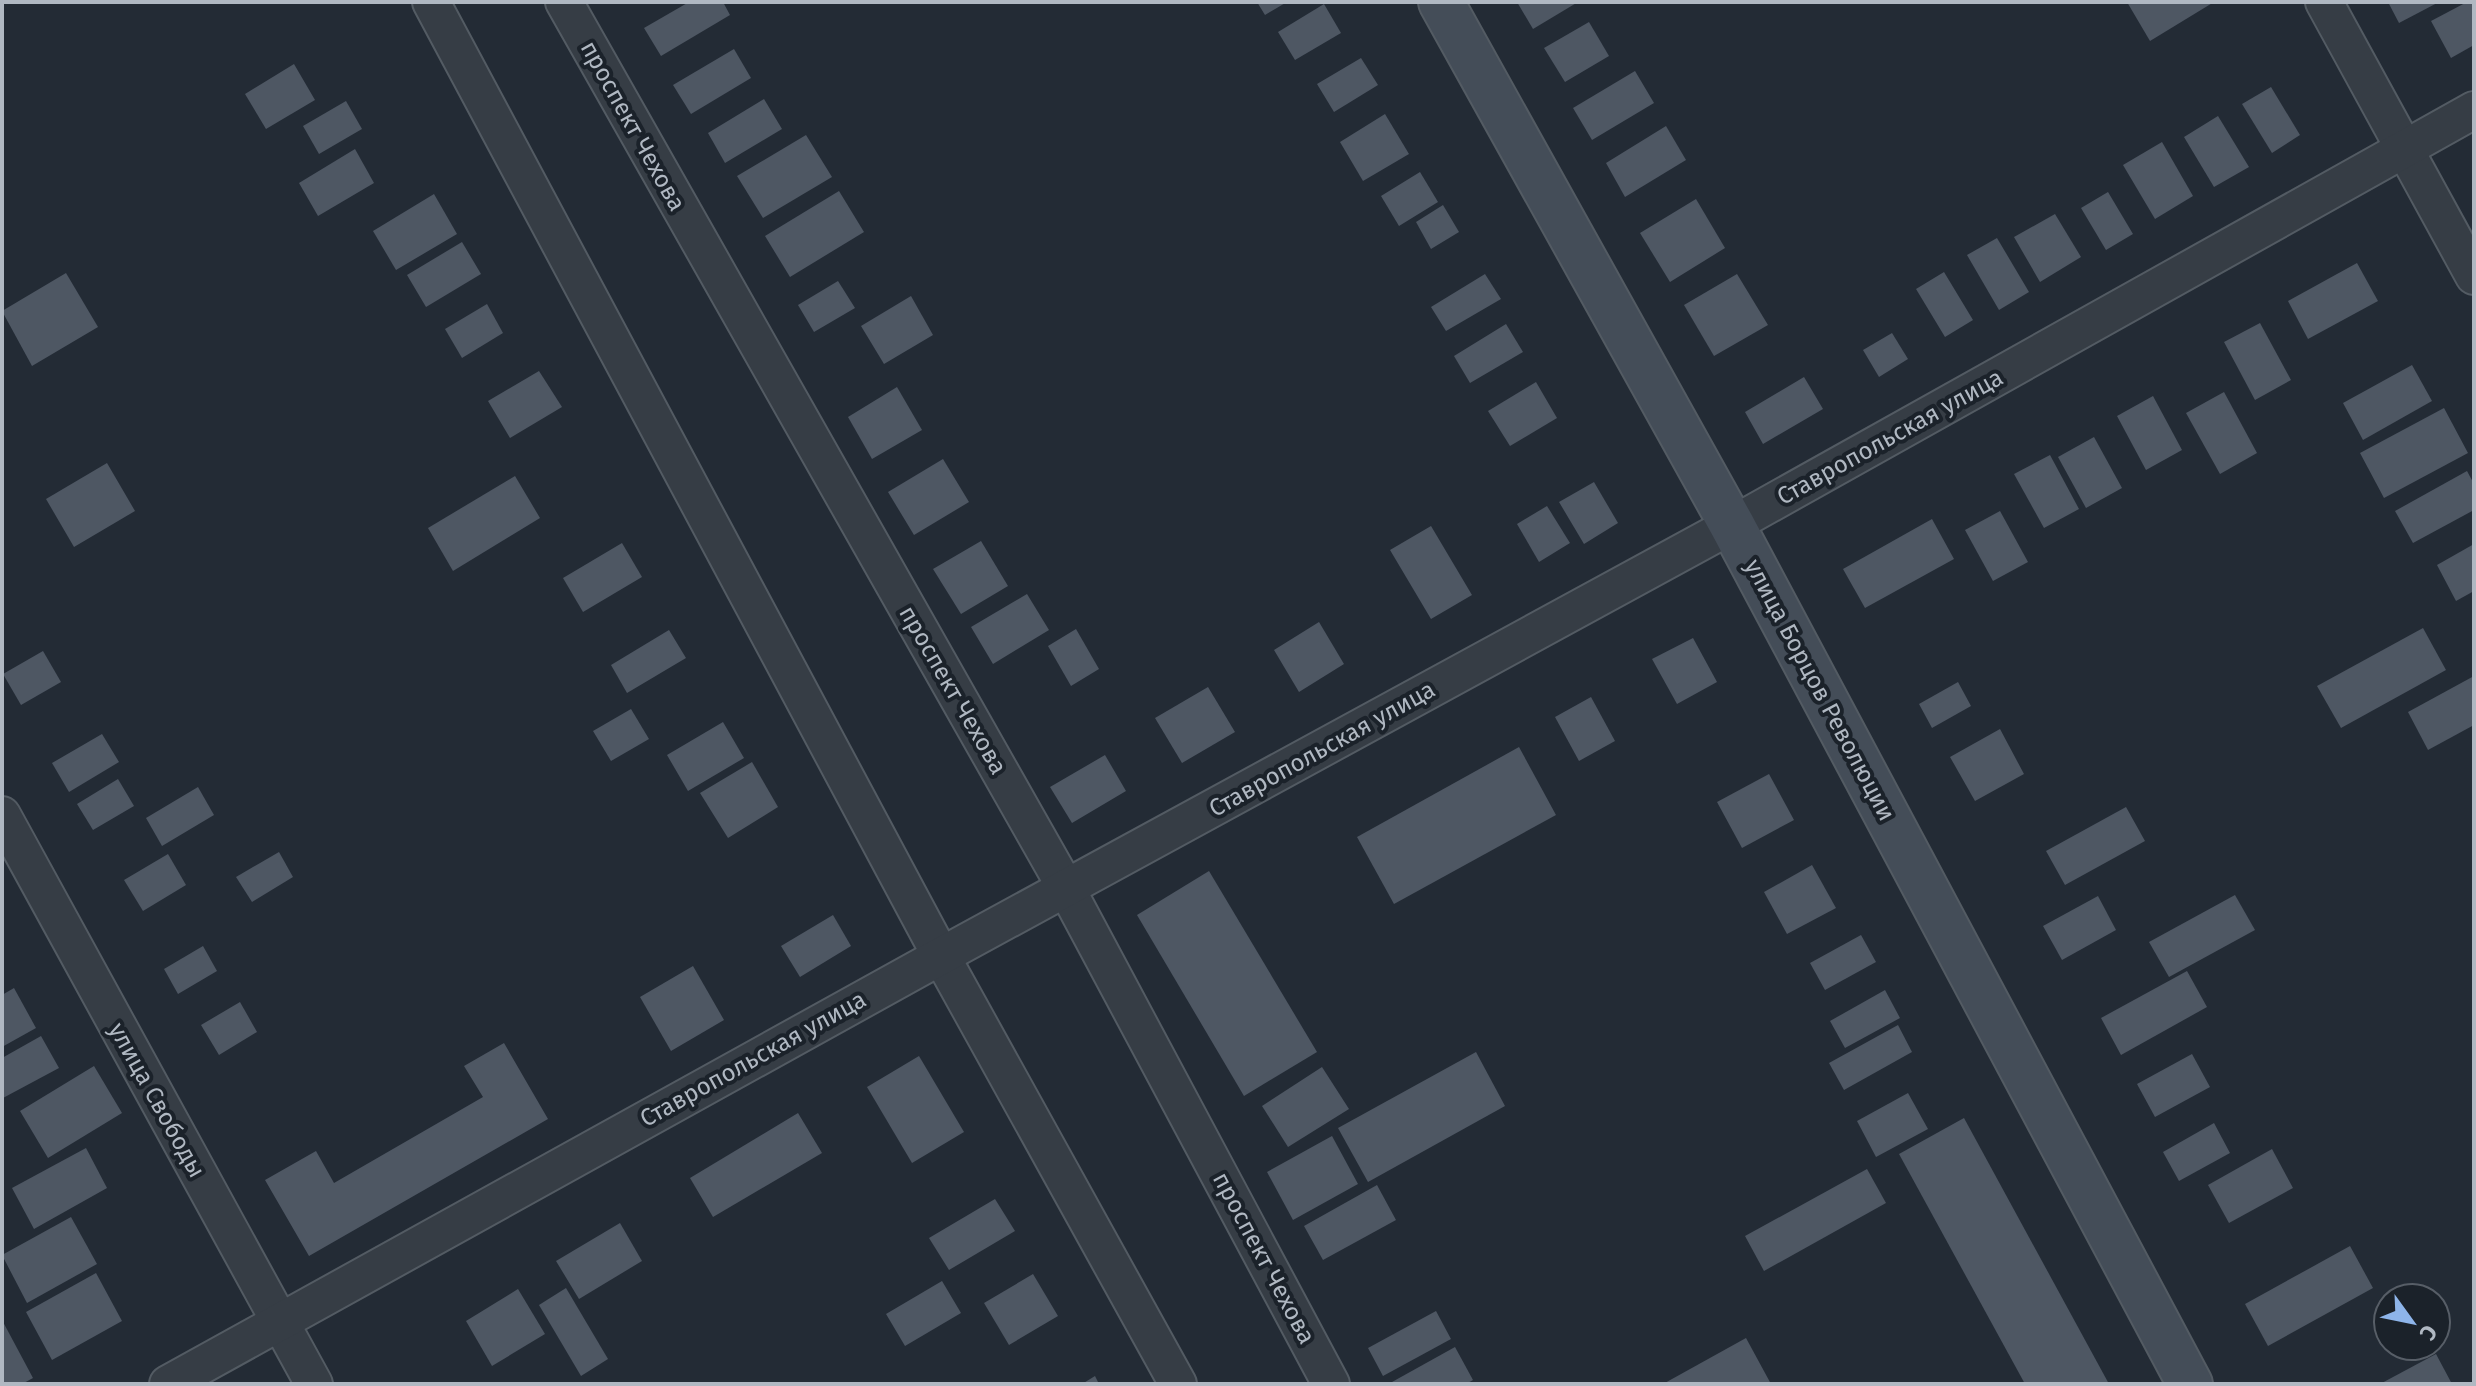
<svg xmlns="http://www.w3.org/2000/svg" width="2476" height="1386" font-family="'Fira Sans',sans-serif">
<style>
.building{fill:#4e5763}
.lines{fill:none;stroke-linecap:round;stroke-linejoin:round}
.street-casing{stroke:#535b63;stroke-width:40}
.secondary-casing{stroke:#535b63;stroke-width:48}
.street{stroke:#363d45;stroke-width:36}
.secondary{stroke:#444d58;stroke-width:44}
.labels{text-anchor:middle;stroke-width:8;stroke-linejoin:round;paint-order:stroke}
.street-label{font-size:24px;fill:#b0b8c2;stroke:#1b222a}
</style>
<rect width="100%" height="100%" fill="#232b35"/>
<g class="building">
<path d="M689 2H723L730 15 661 56 644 28Z"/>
<path d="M1257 2H1287L1265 15Z"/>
<path d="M1517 2H1578L1533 29Z"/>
<path d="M2127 2H2214L2150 41Z"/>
<path d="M2388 2H2439L2399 23Z"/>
<path d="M2467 2H2474V45L2451 58 2431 21Z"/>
<path d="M1324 4 1341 33 1295 60 1278 32Z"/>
<path d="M1589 22 1609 56 1565 82 1544 48Z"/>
<path d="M734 49 751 78 691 114 673 85Z"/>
<path d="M1361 58 1378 85 1334 112 1317 84Z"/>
<path d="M294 64 315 100 266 129 245 94Z"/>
<path d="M1635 71 1654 103 1592 140 1573 108Z"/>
<path d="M2271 87 2300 135 2272 153 2242 104Z"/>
<path d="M764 99 782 129 725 163 708 133Z"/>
<path d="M346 101 362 129 319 154 303 126Z"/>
<path d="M1385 114 1409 154 1363 181 1340 142Z"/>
<path d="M2218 116 2249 167 2214 187 2184 137Z"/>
<path d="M1666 126 1686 160 1625 197 1606 163Z"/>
<path d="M806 135 832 177 763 218 737 176Z"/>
<path d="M2162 142 2193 196 2155 219 2123 165Z"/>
<path d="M355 149 374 183 318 216 299 183Z"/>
<path d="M1420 172 1438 202 1399 226 1381 196Z"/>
<path d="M839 191 864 232 790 277 765 236Z"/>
<path d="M2108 192 2133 234 2106 250 2081 208Z"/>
<path d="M434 194 457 234 396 270 373 231Z"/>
<path d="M1696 199 1725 248 1670 282 1640 233Z"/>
<path d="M1443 205 1459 232 1431 249 1416 222Z"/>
<path d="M2055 214 2081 257 2040 282 2014 237Z"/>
<path d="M1997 238 2029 292 1999 310 1967 255Z"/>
<path d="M462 242 481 274 426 307 407 275Z"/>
<path d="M2357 263 2378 301 2308 339 2288 301Z"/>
<path d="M1944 272 1973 320 1945 337 1916 289Z"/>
<path d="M66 273 98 327 32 366 2 311Z"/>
<path d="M1485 274 1501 299 1446 331 1431 307Z"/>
<path d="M1737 274 1768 325 1714 356 1684 305Z"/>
<path d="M838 281 855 308 814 332 798 305Z"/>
<path d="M911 296 933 335 884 364 861 326Z"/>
<path d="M487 304 503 333 462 358 445 329Z"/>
<path d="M2260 323 2291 380 2255 400 2224 342Z"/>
<path d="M1506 324 1523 352 1470 383 1454 356Z"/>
<path d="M1892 333 1908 359 1879 377 1863 350Z"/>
<path d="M2412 365 2432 401 2363 440 2343 403Z"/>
<path d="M539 371 562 407 510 438 488 401Z"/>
<path d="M1804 377 1823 409 1763 444 1745 412Z"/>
<path d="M1536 382 1557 418 1510 446 1488 411Z"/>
<path d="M897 387 922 430 872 459 848 417Z"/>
<path d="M2224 392 2257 453 2220 474 2186 413Z"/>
<path d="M2153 396 2182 450 2146 470 2117 416Z"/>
<path d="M2444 408 2468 453 2384 498 2360 453Z"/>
<path d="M2094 437 2122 488 2086 508 2058 457Z"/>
<path d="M2050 455 2079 509 2044 528 2014 474Z"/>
<path d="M943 459 969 502 914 535 888 492Z"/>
<path d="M107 463 135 511 74 547 46 499Z"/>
<path d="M2467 471 2474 484V510L2413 543 2395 511Z"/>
<path d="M515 476 540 518 453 571 428 528Z"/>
<path d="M1594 482 1618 523 1584 544 1559 502Z"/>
<path d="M1547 506 1570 543 1539 562 1517 524Z"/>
<path d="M2000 511 2028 562 1993 581 1965 530Z"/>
<path d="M1932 519 1954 559 1865 608 1843 569Z"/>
<path d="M1431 526 1472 595 1431 619 1390 550Z"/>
<path d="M981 541 1008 586 961 614 933 569Z"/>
<path d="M622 543 642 577 583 612 563 578Z"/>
<path d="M2474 544V591L2456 601 2437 565Z"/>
<path d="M1027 594 1049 630 993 664 971 627Z"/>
<path d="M1319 622 1344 664 1299 692 1274 650Z"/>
<path d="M2423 628 2446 670 2341 728 2317 686Z"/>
<path d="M1076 629 1099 669 1071 686 1048 646Z"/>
<path d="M669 630 686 658 627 693 611 665Z"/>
<path d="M1693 638 1717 682 1677 704 1652 659Z"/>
<path d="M43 651 61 682 21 705 3 674Z"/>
<path d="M2474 676V725L2428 750 2408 712Z"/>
<path d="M1958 682 1971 706 1932 728 1919 704Z"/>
<path d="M1208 687 1235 732 1182 763 1155 718Z"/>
<path d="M1591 697 1615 741 1579 761 1555 717Z"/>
<path d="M631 709 649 739 611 761 593 731Z"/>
<path d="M723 722 744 758 688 791 667 755Z"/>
<path d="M2000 729 2024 774 1975 801 1950 757Z"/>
<path d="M102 734 119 762 69 792 52 763Z"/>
<path d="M1519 747 1556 815 1394 904 1357 837Z"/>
<path d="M1105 755 1126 791 1072 823 1050 787Z"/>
<path d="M752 762 778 807 728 838 700 793Z"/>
<path d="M1769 774 1794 820 1742 848 1717 802Z"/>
<path d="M118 779 134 806 93 830 77 804Z"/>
<path d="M198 787 214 815 162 846 146 818Z"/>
<path d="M2126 807 2145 841 2065 885 2046 851Z"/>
<path d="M279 852 293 877 252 902 236 877Z"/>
<path d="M168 854 186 885 143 911 124 880Z"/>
<path d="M1812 865 1836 908 1787 934 1764 892Z"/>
<path d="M1209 871 1317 1052 1244 1096 1137 915Z"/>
<path d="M2235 895 2255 930 2169 977 2149 942Z"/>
<path d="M2098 896 2116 930 2062 960 2043 926Z"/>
<path d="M833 915 851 946 800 977 781 946Z"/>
<path d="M1861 935 1876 962 1825 990 1810 963Z"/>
<path d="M203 946 217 971 178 994 164 969Z"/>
<path d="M693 966 724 1020 671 1051 640 997Z"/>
<path d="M2187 971 2207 1007 2121 1055 2101 1018Z"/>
<path d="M14 988 36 1028 2 1047V995Z"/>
<path d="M1885 990 1900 1018 1845 1048 1830 1021Z"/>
<path d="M240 1002 257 1032 219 1055 201 1025Z"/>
<path d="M1898 1025 1912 1052 1844 1090 1829 1063Z"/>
<path d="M41 1036 59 1068 3 1098 2 1058Z"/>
<path d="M504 1043 548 1119 309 1256 265 1180 316 1151 334 1183 483 1097 464 1066Z"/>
<path d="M1476 1052 1505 1106 1368 1182 1338 1128Z"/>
<path d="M2192 1054 2210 1087 2155 1117 2137 1084Z"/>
<path d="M919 1056 964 1132 912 1163 867 1087Z"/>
<path d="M94 1066 122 1113 48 1158 20 1111Z"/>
<path d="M1322 1067 1349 1109 1288 1147 1262 1106Z"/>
<path d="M1908 1093 1928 1129 1876 1157 1857 1121Z"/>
<path d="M798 1113 822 1153 713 1217 690 1178Z"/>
<path d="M1964 1118 2109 1384H2025L1899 1154Z"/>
<path d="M2214 1123 2230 1153 2179 1181 2163 1152Z"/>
<path d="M1332 1136 1358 1184 1293 1220 1267 1172Z"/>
<path d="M86 1148 107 1188 34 1229 12 1188Z"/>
<path d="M2272 1149 2293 1188 2229 1223 2208 1185Z"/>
<path d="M1867 1169 1886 1203 1764 1271 1745 1236Z"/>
<path d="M1377 1185 1396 1220 1323 1260 1304 1226Z"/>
<path d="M995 1199 1015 1231 949 1270 929 1238Z"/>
<path d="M71 1217 97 1264 27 1303 2 1255Z"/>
<path d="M620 1223 642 1261 579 1299 556 1261Z"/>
<path d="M2350 1246 2373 1288 2268 1346 2245 1304Z"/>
<path d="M96 1273 122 1321 52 1360 26 1312Z"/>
<path d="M1033 1274 1058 1316 1009 1345 984 1303Z"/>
<path d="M942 1281 961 1313 905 1346 886 1314Z"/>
<path d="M566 1288 608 1359 581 1376 539 1305Z"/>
<path d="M518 1289 545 1334 492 1366 466 1321Z"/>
<path d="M1436 1311 1451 1339 1383 1376 1368 1348Z"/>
<path d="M2 1320 33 1378 22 1384H2Z"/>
<path d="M1746 1338 1771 1384H1663Z"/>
<path d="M1455 1347 1473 1380 1466 1384H1393L1392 1382Z"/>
<path d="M2436 1354 2452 1384H2380Z"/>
<path d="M1095 1376 1099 1384H1082Z"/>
</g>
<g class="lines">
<g class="street-casing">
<g id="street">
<path d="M431 2 941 956 1178 1384"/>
<path d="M564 2 1066 888 1331 1384"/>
<path d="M2324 2 2474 276"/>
<path d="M2 815 314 1384"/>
<path d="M168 1384 941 956 1732 525 2474 110"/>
</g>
</g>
<g class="secondary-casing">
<path id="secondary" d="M1441 2 1732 525 2190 1384"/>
</g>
<use href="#street" class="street"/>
<use href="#secondary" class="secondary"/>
</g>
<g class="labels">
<g class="street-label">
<text transform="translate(633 126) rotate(61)" y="8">проспект Чехова</text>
<text transform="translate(1890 437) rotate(-29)" y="8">Ставропольская улица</text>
<text transform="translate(953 690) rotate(60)" y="8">проспект Чехова</text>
<text transform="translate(1820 690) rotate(62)" y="8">улица Борцов Революции</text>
<text transform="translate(1322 749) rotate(-29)" y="8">Ставропольская улица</text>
<text transform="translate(753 1059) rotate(-29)" y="8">Ставропольская улица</text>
<text transform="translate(157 1100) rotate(61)" y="8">улица Свободы</text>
<text transform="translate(1264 1258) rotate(62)" y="8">проспект Чехова</text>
</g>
</g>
<rect width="2476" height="1386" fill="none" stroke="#b0b8c2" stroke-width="8"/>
<g transform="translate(2412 1322) rotate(123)"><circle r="38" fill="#1b222a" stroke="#575e67" stroke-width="2"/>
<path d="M0-6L14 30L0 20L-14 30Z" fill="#8eb5ea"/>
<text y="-12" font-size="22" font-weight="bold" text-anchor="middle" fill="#b0b8c2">С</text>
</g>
</svg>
